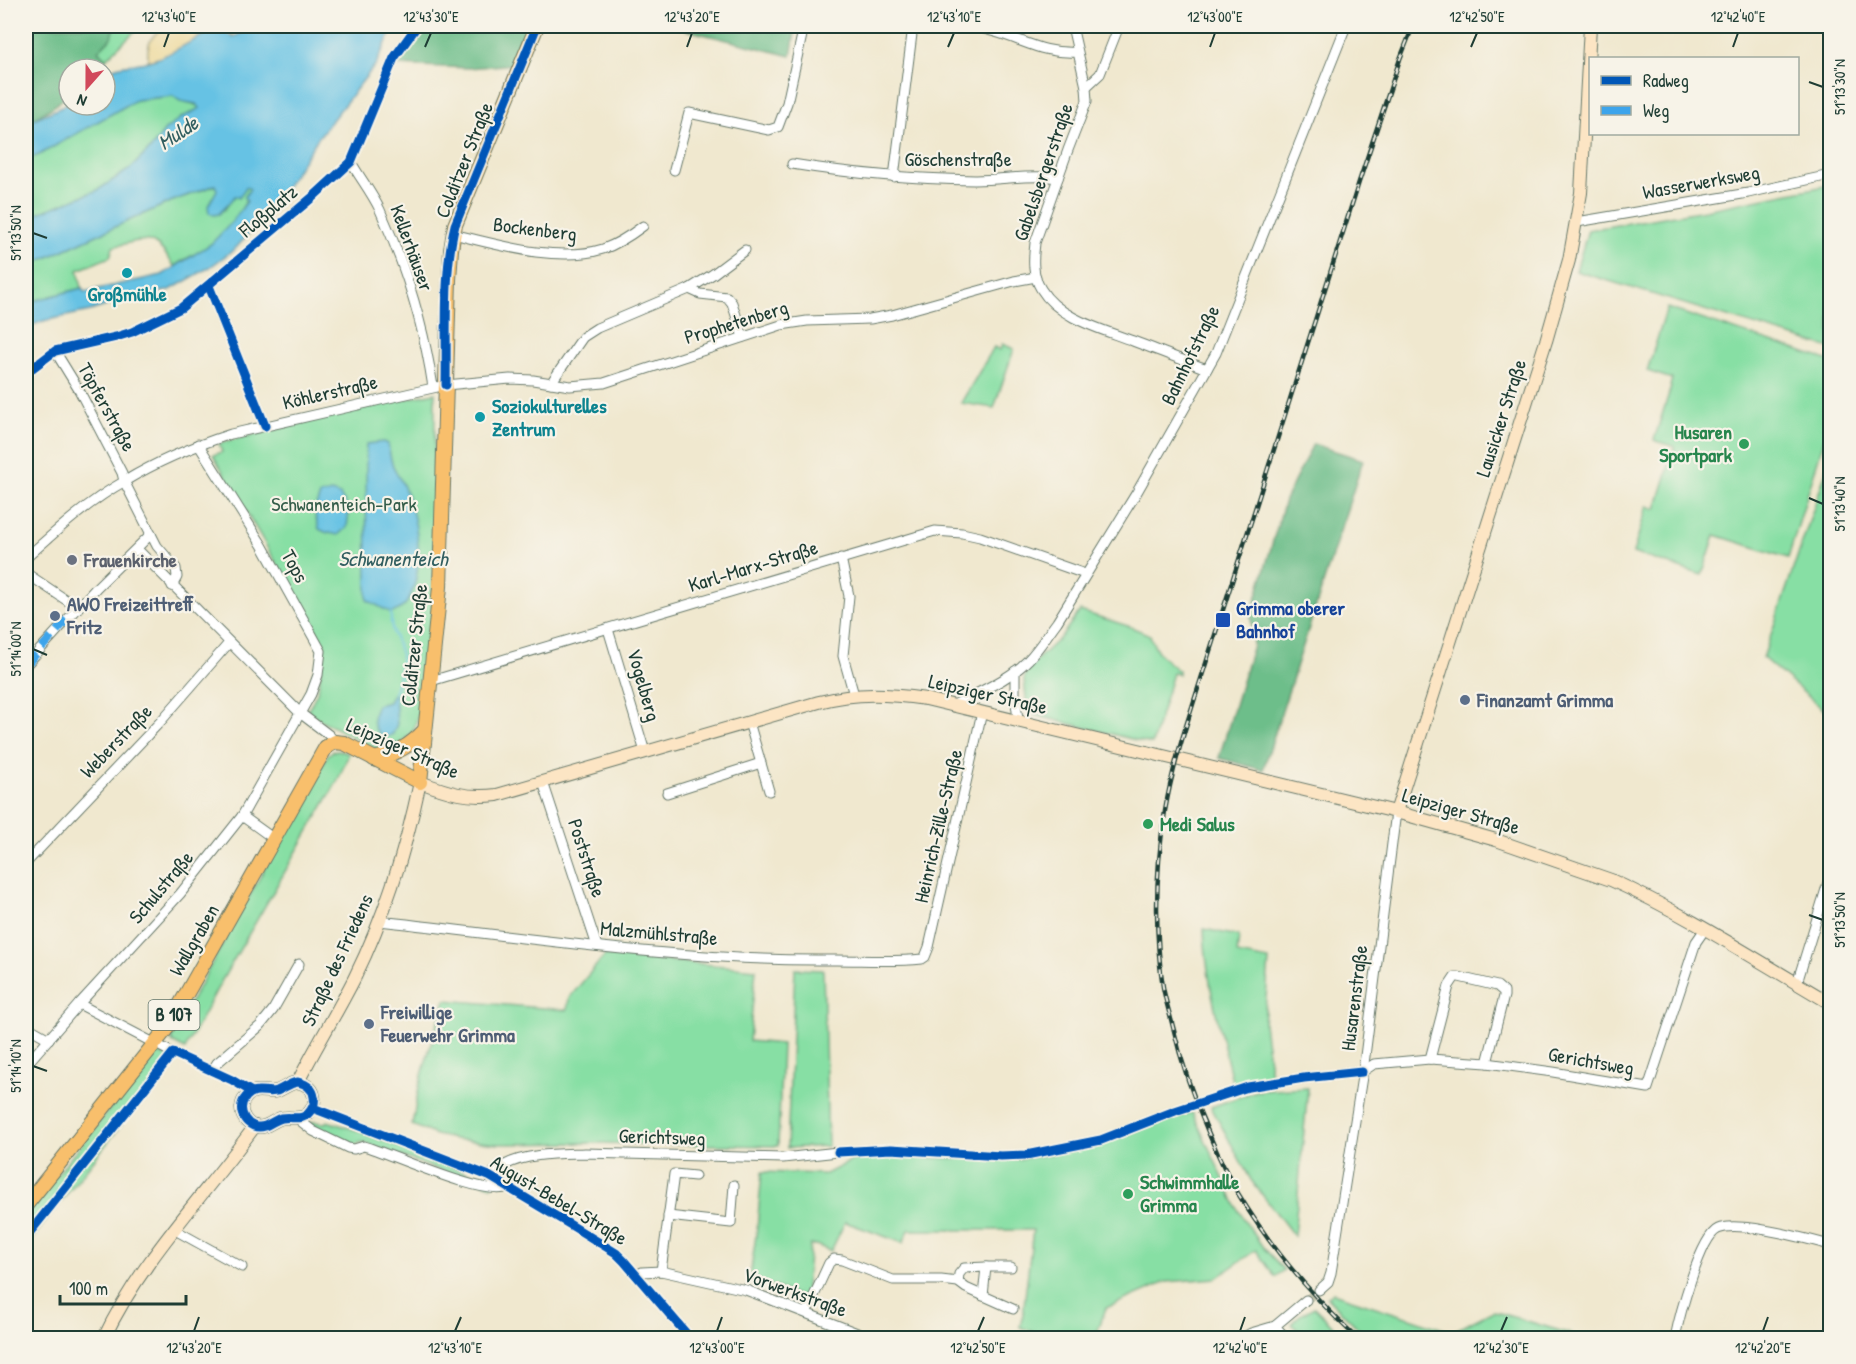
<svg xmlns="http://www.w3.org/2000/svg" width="1856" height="1364" font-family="'Patrick Hand',sans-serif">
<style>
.green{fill:#87dfa4;stroke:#538e6c;stroke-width:1.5}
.forest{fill:#6dbe8a;stroke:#467e5f;stroke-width:1.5}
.sand{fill:#eeda9e;stroke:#868c69;stroke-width:1.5}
.water{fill:#66c2e4;stroke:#42808c;stroke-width:1.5}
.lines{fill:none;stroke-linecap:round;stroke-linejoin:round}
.stream{stroke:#66c2e4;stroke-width:2}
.street-tunnel{stroke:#c6c6b0;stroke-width:9;stroke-dasharray:9 4.5;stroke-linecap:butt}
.street-casing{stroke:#68796a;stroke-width:11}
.secondary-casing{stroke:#68796a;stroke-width:14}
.primary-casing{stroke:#68796a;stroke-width:16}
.street{stroke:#fff;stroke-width:9}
.secondary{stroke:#fce5c4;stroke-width:12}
.primary{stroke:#f8bf6c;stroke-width:14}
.rail-casing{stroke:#1f3d34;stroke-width:4.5}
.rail{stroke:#f7f3e8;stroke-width:2;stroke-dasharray:7;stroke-linecap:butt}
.quiet{stroke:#3da4eb;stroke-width:8;stroke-dasharray:15 8;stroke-linecap:butt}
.cycleway-casing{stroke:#f7f3e8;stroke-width:13}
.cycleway{stroke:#0057b8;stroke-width:9}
.ticks{fill:none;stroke:#1f3d34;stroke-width:2}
.culture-dot{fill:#0f9aa8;stroke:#f7f3e8;stroke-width:2}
.leisure-dot{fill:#2e9e5b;stroke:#f7f3e8;stroke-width:2}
.worship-dot{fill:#6b7280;stroke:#f7f3e8;stroke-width:2}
.service-dot{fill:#5c6f8a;stroke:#f7f3e8;stroke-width:2}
.transit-dot{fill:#1a4fb4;stroke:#f7f3e8;stroke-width:2}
.labels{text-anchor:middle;stroke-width:4.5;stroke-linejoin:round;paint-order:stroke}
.shield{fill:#f7f3e8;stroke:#60746a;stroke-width:1.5}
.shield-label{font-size:18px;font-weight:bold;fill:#1f3d34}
.street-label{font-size:20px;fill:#1f3d34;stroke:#f7f3e8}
.culture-label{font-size:20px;font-weight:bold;fill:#0d838f;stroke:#f7f3e8}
.leisure-label{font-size:20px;font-weight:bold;fill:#27864d;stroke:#f7f3e8;text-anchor:start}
.park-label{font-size:20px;fill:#345d4a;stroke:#f7f3e8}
.worship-label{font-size:20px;font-weight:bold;fill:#5b616d;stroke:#f7f3e8;text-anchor:start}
.service-label{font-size:20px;font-weight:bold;fill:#4e5e75;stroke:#f7f3e8;text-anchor:start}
.transit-label{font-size:20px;font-weight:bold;fill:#164399;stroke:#f7f3e8;text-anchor:start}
.water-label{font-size:21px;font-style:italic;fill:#315e60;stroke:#f7f3e8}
.neatline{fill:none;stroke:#1f3d34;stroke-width:2}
.ticks-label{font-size:15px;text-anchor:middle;fill:#1f3d34}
</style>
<rect width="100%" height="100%" fill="#f7f3e8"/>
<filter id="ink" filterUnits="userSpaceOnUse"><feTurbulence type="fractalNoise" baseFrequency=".0167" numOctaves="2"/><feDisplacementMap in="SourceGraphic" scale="12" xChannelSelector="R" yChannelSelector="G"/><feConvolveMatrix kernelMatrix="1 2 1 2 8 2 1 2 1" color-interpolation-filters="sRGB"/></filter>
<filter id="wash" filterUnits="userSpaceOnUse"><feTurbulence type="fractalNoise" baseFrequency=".008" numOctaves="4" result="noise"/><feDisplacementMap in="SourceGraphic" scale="24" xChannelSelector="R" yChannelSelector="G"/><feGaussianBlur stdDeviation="1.35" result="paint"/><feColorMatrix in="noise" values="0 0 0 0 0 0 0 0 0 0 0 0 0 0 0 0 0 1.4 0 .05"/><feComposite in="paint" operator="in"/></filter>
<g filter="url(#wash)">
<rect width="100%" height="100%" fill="#f0e8cf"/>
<g class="green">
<path d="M116 26H140L106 59 98 51 110 39Z"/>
<path d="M173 96C184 104 192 101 201 108L181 118 165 130 152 147 130 169 98 190 26 218V160L136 100Z"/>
<path d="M216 185 224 210 235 196 246 187 250 189C245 209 228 231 211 244 200 252 186 258 174 266 154 234 147 238 113 247L110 257 78 270 82 288 26 303V267L170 202Z"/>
<path d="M1830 185V348L1576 271 1588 230 1705 210Z"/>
<path d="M1667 308 1830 361V421L1788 558 1715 535 1702 575 1633 553 1647 506 1656 509 1675 447 1654 440 1671 387 1670 386 1672 379 1647 371Z"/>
<path d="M1002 344 1014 349 994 408 961 403 994 347 1000 350Z"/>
<path d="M435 393 433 626 426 685 414 730 397 748 377 750 307 713 318 690 325 646 213 455 222 452 219 443 361 408Z"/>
<path d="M1830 460V715L1763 658Z"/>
<path d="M1080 611 1131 627 1150 635C1155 652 1165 660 1178 670V674L1173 673 1152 744 1031 714 1027 706 1024 679 1028 668 1060 638Z"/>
<path d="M339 750 349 754 337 782 222 980 185 1049 172 1042V1035L328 755 333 751Z"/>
<path d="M1204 929 1239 936 1237 954 1269 960 1264 1024 1271 1076 1233 1085C1221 1033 1206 982 1204 929Z"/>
<path d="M605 955 756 969 749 1041 782 1044 778 1146 588 1143 497 1144 454 1139 436 1135 412 1125 419 1087 427 1057 445 1000 567 1010 569 998Z"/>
<path d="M795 969 823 970 828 1146 787 1148Z"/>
<path d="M158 1053 175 1059 134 1109 26 1246V1213L153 1055Z"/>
<path d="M1308 1088 1294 1236 1251 1180 1211 1107 1256 1091Z"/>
<path d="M1192 1112 1238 1210 1262 1246 1284 1270 1275 1277 1256 1250 1216 1278 1166 1282 1106 1308 1095 1338H1033L1034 1332 1020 1327 1023 1314 1033 1230H909L903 1243 845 1222 831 1251 816 1245H810L805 1298 750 1277 757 1228 762 1172 826 1174 853 1160 872 1157 1018 1159 1081 1149Z"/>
<path d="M327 1121 359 1131 463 1171 494 1184 492 1186 439 1170 362 1142 351 1146 320 1132 310 1123 313 1122 325 1123Z"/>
<path d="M1333 1293 1452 1332 1493 1311 1584 1338H1368L1327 1297Z"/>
<path d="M1314 1307 1344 1337 1346 1338H1307L1291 1324 1300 1315Z"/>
</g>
<g class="forest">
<path d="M26 26H116L110 39 98 51 106 59 96 69H69V94L53 107 26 124Z"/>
<path d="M422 26H529L514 64 469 68 395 65Z"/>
<path d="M671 26H796L791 56Z"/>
<path d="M1313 444 1363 460 1263 770 1219 758 1253 645 1251 616 1285 500Z"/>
</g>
<path class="sand" d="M170 26H230L233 37 206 33 166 56 148 61C146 42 152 32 170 26Z"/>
<g class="water">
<path d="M258 26H394L376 64 318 138 273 207 236 248 210 267 170 290 115 303 90 311 43 321 26 328V303L82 288 84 292 162 275 211 244 232 222 247 201 244 198 250 189 246 187 239 198 235 196 219 214 214 215 209 213 208 206 217 190 215 185 170 202 26 267V218L98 190 130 169 152 147 165 130 181 118 200 108 196 104 180 101 173 96 136 100 39 155 26 160V122L60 108 69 101V105H105V73C116 64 131 65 145 62 172 56 193 38 218 29L233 37Z"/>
<path d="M384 442 388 444C389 450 390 457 392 463 394 471 401 479 404 487 417 518 423 555 414 587 409 601 405 609 391 613L367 600 366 444Z"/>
<path d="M331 492 340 495 349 510 347 527 338 535 325 532 319 529 314 511 320 495Z"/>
<path d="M393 694 395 695 397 724 393 734 387 737C371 733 371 717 377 705L389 702Z"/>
</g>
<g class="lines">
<path class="stream" d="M391 613C390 631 395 636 400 651 404 664 398 681 394 694"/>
</g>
</g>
<g filter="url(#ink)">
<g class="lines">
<path class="street-tunnel" d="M1306 1300 1319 1290"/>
<g class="street-casing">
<g id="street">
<path d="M967 26C976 27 986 29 995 32 1026 41 1043 54 1077 52"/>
<path d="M1072 26 1086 87 1087 101 1068 150 1035 243C1033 259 1032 275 1041 289 1059 319 1102 329 1133 341 1157 350 1182 360 1207 369"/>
<path d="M1086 87 1100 74 1119 26"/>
<path d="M351 162C360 178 372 193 380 210 405 265 424 327 433 387"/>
<path d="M792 164C853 174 913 179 975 180 1003 180 1030 174 1058 178"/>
<path d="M674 170 689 113 769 130 778 127 787 103 804 26"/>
<path d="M894 177 913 26"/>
<path d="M1577 222 1748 193 1830 175"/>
<path d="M453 234C498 245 559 263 603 249 618 244 631 235 643 226"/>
<path d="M689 289 700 294 727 297 732 303 743 337"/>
<path d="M55 351 79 390 122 473 124 481 157 546 176 568 177 577 172 586"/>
<path d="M26 373 55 351 116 337 132 332 181 308 314 196 351 162 394 58 417 26"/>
<path d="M551 383 583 337 597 328 689 289 713 274 745 250"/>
<path d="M137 549 300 713 329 735 335 742"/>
<path d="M26 558C56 531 89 501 125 481 158 461 194 446 231 434L446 385 510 379 533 380 570 386 604 383 781 325 807 321 870 319 892 315 1014 281 1036 277"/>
<path d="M841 558 849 596 843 656 854 695"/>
<path d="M26 573 78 608"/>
<path d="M608 629 645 752"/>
<path d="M26 665 97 587 151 534"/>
<path d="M1015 671V694L1018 720"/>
<path d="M431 681 935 531 962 533 980 537 1085 574"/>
<path d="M954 705C978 692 1009 680 1028 660 1039 649 1047 635 1057 622L1137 492 1216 353 1346 26"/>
<path d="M749 722 769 791"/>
<path d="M543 782 597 946"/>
<path d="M667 793 761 763"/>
<path d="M242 816 274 839"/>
<path d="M26 863 161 721 229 643"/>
<path d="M380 921C530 938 685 962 836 960 864 960 894 962 922 959L925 957 929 947 982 712"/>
<path d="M1797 983 1830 876"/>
<path d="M79 1004 173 1053 232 1080 252 1092"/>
<path d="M26 1026 49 1039"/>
<path d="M1430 1059 1449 986 1455 977H1459L1497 986 1504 992V996L1487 1063"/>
<path d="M26 1065 79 1004 180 894 242 816 311 694 318 675 321 651 262 545 198 444"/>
<path d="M212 1071 217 1063 260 1026 273 1010 299 964"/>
<path d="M1362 1072 1374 1064 1430 1059 1487 1063 1553 1072 1648 1088 1696 942 1705 929"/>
<path d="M313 1108 489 1176 574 1227 616 1253 624 1261 690 1338"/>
<path d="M298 1119 313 1131 348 1148 354 1149 364 1146C391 1154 486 1198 508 1187"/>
<path d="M489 1176C494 1172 499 1168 505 1165 528 1153 559 1154 585 1153L783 1158 838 1152"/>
<path d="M668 1216 731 1223 734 1185"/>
<path d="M175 1230 242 1267"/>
<path d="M986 1267H1011"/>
<path d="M661 1271 674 1174 695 1176"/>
<path d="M637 1275 642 1272 661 1271 746 1290 870 1338"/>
<path d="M958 1282 959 1274 964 1268 986 1267 983 1296"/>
<path d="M1319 1290 1328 1282 1331 1273 1364 1064 1396 812"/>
<path d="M806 1313 829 1263 834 1259 842 1260 893 1280H941L958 1282 966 1288 1013 1309"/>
<path d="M1275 1326 1286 1338"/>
<path d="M1242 1338 1251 1333 1275 1326 1306 1300"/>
<path d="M1675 1338C1679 1318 1700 1237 1718 1229 1738 1220 1808 1239 1830 1245"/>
</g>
</g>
<g class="secondary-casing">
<g id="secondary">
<path d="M1396 812 1546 341 1569 260 1581 193 1590 26"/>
<path d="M298 1082C316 1046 337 1013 355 977 385 916 406 848 420 782 447 792 467 799 497 795L819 702C859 692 887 694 926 699L1396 812 1496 840 1611 880C1688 915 1758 961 1830 1003"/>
<path d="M298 1082C306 1084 313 1088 314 1097 315 1102 314 1106 311 1110 304 1122 293 1116 282 1118 276 1119 271 1124 265 1126 248 1132 234 1110 246 1097 255 1086 266 1094 277 1091 285 1088 289 1083 298 1082Z"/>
<path d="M104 1338C141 1260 204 1196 255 1126"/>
</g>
</g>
<g class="primary-casing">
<g id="primary">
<path d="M374 759C396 754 410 746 425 730"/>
<path d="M26 1205 167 1028 326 747 335 742 344 743 420 782 440 587 449 280 451 250 455 225 537 26"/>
</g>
</g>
<use href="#street" class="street"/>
<use href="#secondary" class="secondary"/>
<use href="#primary" class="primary"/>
<g class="rail-casing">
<path id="rail" d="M1357 1338C1312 1296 1271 1248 1239 1195 1227 1176 1218 1155 1209 1134 1193 1098 1181 1061 1172 1023 1169 1011 1165 999 1163 987 1154 930 1156 868 1165 811 1170 781 1178 752 1187 723L1359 182 1400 59 1413 26"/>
</g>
<use href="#rail" class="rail"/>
<path class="quiet" d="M26 665 71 615"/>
<g class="cycleway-casing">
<g id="cycleway">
<path d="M209 286 265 426"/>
<path d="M26 373 55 351 116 337 132 332 181 308 314 196 351 162 394 58 417 26"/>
<path d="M446 385C447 334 443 274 455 225L537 26"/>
<path d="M298 1082C306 1084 313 1088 314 1097 315 1102 314 1106 311 1110 304 1122 293 1116 282 1118 276 1119 271 1124 265 1126 248 1132 234 1110 246 1097 255 1086 266 1094 277 1091 285 1088 289 1083 298 1082Z"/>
<path d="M313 1108 489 1176 574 1227 616 1253 624 1261 690 1338"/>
<path d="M838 1152 891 1149 1001 1156 1026 1155 1101 1140 1175 1111 1248 1087 1304 1078 1362 1072"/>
<path d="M26 1237 173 1053 232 1080 252 1092"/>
</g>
</g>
<use href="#cycleway" class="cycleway"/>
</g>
</g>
<path class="ticks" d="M164 47 169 33M425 47 431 33M687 47 692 33M948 47 954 33M1210 47 1215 33M1471 47 1477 33M1733 47 1738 33M1809 82 1823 87M33 233 47 238M1809 498 1823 504M33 649 47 655M1809 915 1823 920M33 1066 47 1071M194 1331 199 1317M455 1331 461 1317M717 1331 722 1317M978 1331 984 1317M1240 1331 1245 1317M1501 1331 1507 1317M1763 1331 1768 1317"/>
<g class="culture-dot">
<circle cx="127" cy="273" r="6"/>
<circle cx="480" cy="417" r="6"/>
</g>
<g class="leisure-dot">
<circle cx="1744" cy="444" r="6"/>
<circle cx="1148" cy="824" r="6"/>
<circle cx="1128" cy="1194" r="6"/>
</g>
<circle class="worship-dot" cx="72" cy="560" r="6"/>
<g class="service-dot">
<circle cx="55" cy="616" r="6"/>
<circle cx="1465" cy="700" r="6"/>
<circle cx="369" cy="1024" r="6"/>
</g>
<rect class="transit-dot" x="1215" y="612" width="16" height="16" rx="3"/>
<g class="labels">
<rect class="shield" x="148.5" y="1000" width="51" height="30" rx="4.5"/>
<g class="shield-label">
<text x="174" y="1021">B 107</text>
</g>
<g class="street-label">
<text x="958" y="166">Göschenstraße</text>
<text transform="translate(464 160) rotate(-68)" y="7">Colditzer Straße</text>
<text transform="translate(1043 172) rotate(-71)" y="7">Gabelsbergerstraße</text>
<text transform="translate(1701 182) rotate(-10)" y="7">Wasserwerksweg</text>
<text transform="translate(268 211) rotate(-40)" y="7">Floßplatz</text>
<text transform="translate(535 229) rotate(7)" y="7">Bockenberg</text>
<text transform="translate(412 248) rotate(70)" y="7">Kellerhäuser</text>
<text transform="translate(736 322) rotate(-17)" y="7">Prophetenberg</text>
<text transform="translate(1190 355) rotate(-64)" y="7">Bahnhofstraße</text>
<text transform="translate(330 392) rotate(-13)" y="7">Köhlerstraße</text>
<text transform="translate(107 407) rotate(61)" y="7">Töpferstraße</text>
<text transform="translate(1501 418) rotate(-72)" y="7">Lausicker Straße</text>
<text transform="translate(295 566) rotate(61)" y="7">Tops</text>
<text transform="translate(753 566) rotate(-17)" y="7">Karl-Marx-Straße</text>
<text transform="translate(414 645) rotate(-84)" y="7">Colditzer Straße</text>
<text transform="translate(644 685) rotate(74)" y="7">Vogelberg</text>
<text transform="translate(988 694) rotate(13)" y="7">Leipziger Straße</text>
<text transform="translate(116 741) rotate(-46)" y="7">Weberstraße</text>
<text transform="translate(403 748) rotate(24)" y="7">Leipziger Straße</text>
<text transform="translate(1461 811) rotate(16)" y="7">Leipziger Straße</text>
<text transform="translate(938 826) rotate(-77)" y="7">Heinrich-Zille-Straße</text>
<text transform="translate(587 858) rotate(72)" y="7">Poststraße</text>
<text transform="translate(161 887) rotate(-50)" y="7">Schulstraße</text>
<text transform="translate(659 933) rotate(5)" y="7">Malzmühlstraße</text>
<text transform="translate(194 940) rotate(-60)" y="7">Wallgraben</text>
<text transform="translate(337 960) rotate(-65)" y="7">Straße des Friedens</text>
<text transform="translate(1354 998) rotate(-83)" y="7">Husarenstraße</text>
<text transform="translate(1591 1061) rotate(10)" y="7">Gerichtsweg</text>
<text transform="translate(662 1137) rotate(2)" y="7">Gerichtsweg</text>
<text transform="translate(559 1200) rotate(31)" y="7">August-Bebel-Straße</text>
<text transform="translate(795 1292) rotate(20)" y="7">Vorwerkstraße</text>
</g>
<g class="culture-label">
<text x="127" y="301">Großmühle</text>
<text x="492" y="413" text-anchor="start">Soziokulturelles<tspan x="492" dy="23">Zentrum</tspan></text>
</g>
<g class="leisure-label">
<text x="1732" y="439" text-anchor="end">Husaren<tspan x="1732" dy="23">Sportpark</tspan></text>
<text x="1160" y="831">Medi Salus</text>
<text x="1140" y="1189">Schwimmhalle<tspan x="1140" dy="23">Grimma</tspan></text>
</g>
<g class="park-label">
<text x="344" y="511">Schwanenteich-Park</text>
</g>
<g class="worship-label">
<text x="84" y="567">Frauenkirche</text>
</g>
<g class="service-label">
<text x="67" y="611">AWO Freizeittreff<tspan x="67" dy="23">Fritz</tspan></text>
<text x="1477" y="707">Finanzamt Grimma</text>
<text x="381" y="1019">Freiwillige<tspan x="381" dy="23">Feuerwehr Grimma</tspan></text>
</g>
<g class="transit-label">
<text x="1236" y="615">Grimma oberer<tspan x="1236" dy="23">Bahnhof</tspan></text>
</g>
<g class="water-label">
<text transform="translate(178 133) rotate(-34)" y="7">Mulde</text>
<text x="393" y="566">Schwanenteich</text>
</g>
</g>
<rect width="1856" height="1364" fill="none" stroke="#f7f3e8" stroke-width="66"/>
<rect x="1589" y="57" width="210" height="78" fill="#f7f3e8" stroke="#a1aaa0" stroke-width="1.5"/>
<rect x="1601" y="76" width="30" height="9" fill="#0057b8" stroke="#a1aaa0" stroke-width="1.5"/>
<text x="1643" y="87" font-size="18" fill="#1f3d34">Radweg</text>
<rect x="1601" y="106" width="30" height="9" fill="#3da4eb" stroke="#a1aaa0" stroke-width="1.5"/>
<text x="1643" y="117" font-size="18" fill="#1f3d34">Weg</text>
<g transform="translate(87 87) rotate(201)"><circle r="28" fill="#f7f3e8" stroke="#a1aaa0" stroke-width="1.5"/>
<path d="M0-4.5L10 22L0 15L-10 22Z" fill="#d1495b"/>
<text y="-9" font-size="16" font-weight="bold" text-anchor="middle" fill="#1f3d34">N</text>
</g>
<path d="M60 1295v9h126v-9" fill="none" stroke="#1f3d34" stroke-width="3"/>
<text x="69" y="1295" font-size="18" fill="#1f3d34" stroke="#f7f3e8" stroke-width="4.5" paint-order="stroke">100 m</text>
<rect x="33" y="33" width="1790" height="1298" class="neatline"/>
<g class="ticks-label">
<text x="169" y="22">12°43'40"E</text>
<text x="431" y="22">12°43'30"E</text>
<text x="692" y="22">12°43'20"E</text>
<text x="954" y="22">12°43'10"E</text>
<text x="1215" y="22">12°43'00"E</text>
<text x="1477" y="22">12°42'50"E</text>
<text x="1738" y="22">12°42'40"E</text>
<text transform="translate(1840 87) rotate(-90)" y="5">51°13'30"N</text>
<text transform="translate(16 233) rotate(-90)" y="5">51°13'50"N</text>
<text transform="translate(1840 504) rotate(-90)" y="5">51°13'40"N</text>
<text transform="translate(16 649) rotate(-90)" y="5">51°14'00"N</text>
<text transform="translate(1840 920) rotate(-90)" y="5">51°13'50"N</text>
<text transform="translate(16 1066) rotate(-90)" y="5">51°14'10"N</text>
<text x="194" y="1353">12°43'20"E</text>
<text x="455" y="1353">12°43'10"E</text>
<text x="717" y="1353">12°43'00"E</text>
<text x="978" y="1353">12°42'50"E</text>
<text x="1240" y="1353">12°42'40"E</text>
<text x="1501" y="1353">12°42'30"E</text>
<text x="1763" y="1353">12°42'20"E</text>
</g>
</svg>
